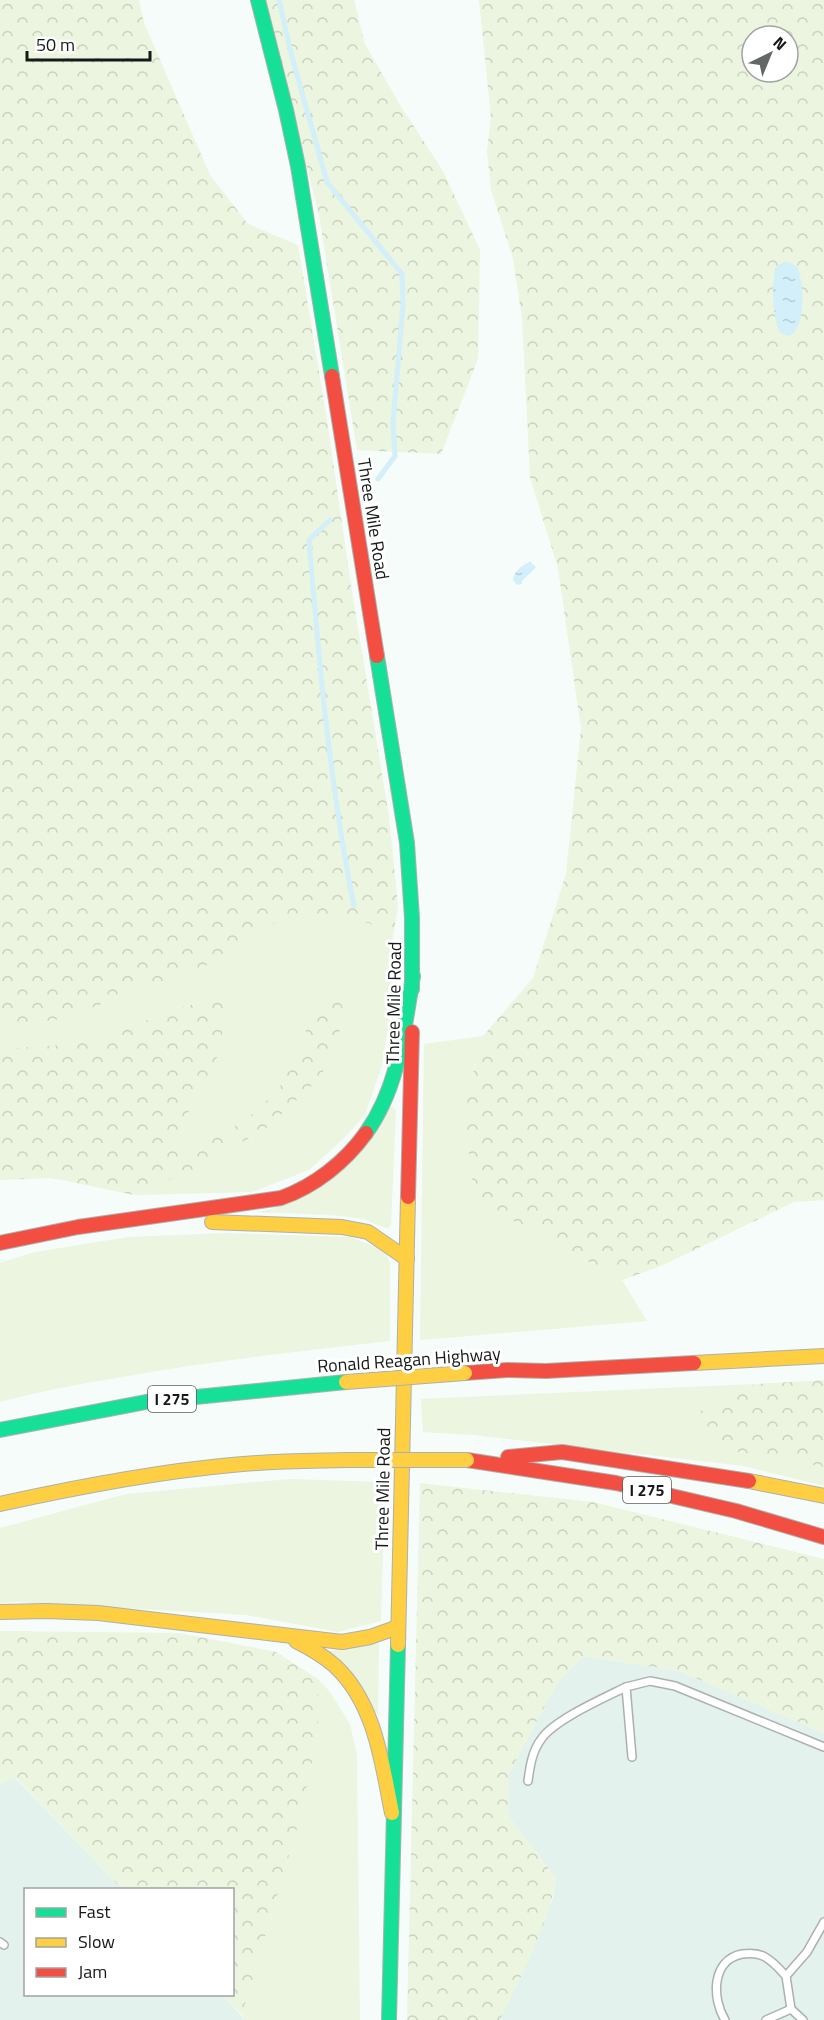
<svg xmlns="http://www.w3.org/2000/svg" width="824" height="2020" font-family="'Titillium Web',sans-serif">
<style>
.built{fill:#e3f2ed}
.green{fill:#ebf5df}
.forest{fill:url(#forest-crowns);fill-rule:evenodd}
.water{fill:url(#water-ripples)}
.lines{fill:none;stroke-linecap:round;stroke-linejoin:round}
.stream{stroke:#d2effa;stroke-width:5}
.lane-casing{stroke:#acb1af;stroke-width:10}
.fast-casing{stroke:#acb1af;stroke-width:16}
.slow-casing{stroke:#acb1af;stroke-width:16}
.jam-casing{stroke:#acb1af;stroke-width:16}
.lane{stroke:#fefffe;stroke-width:7}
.fast{stroke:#16e098;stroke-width:14}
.slow{stroke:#ffcf43;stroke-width:14}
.jam{stroke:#f24e42;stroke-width:14}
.slow-bridge-casing{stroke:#acb1af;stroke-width:16;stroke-linecap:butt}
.slow-bridge{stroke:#ffcf43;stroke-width:14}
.labels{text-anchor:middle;stroke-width:6;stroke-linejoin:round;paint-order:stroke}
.shield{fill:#fff;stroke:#5b5e5d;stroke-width:1.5}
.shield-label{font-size:16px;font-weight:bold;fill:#151918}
.street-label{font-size:18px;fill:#151918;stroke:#fff}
</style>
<defs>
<pattern id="forest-crowns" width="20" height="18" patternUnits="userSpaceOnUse" patternTransform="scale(1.5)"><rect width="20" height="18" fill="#ebf5df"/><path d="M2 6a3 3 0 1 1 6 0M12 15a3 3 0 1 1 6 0" fill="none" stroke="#c9d1bf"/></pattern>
<pattern id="water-ripples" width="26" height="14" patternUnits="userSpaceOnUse" patternTransform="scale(1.5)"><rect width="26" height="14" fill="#d2effa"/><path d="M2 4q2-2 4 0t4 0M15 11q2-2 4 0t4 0" fill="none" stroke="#b3ccd6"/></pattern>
</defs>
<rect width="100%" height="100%" fill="#f5fcf9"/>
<g class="built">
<path d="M584 1656 679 1671 824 1733V2020H500L530 1956 553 1897 556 1878 509 1817V1773L557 1683Z"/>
<path d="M15 1778 122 1889 26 1890V1994L223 1995 245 2020H0V1784Z"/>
</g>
<g class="green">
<path d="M301 912 369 923 393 937 392 1004 382 1065 365 1115 344 1138 309 1170 252 1192 134 1195 201 1166 268 1127 318 1080 314 1013 280 1089 245 1121 192 1148 177 1142 181 1122 203 1092 222 1045V994L76 1044 0 1049V1023L10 1026 61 1019 238 954 276 922Z"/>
<path d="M483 1036 463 1111 475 1200 622 1280 647 1321 420 1340 424 1044Z"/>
<path d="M392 1106 396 1110 391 1224 389 1228C378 1227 369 1219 357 1218 324 1213 290 1214 256 1212L273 1209Z"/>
<path d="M226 1233 350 1237 378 1248 387 1256 390 1263V1341C300 1351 211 1361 122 1377 81 1384 40 1391 0 1402V1263L35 1252 129 1237Z"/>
<path d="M756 1384 692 1415 726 1450 824 1467V1486L744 1466 474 1435 423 1432 421 1399Z"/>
<path d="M290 1479 385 1482 381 1621 338 1632 247 1615 18 1602 0 1603V1528L126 1494Z"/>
<path d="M379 1643 378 1715 329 1651Z"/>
<path d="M318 1679 330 1692 350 1724 357 1755 360 2020H245L242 2015 300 1818 318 1734Z"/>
</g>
<g class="forest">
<path d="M0 0H139L144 23 210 175 248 224 298 245 326 414 351 585 389 817 398 906 393 937 369 923 301 912 276 922 238 954 61 1019 10 1026 0 1023Z"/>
<path d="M265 0H354L365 44 400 105 443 171 480 250 478 359 441 454 357 450 319 215Z"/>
<path d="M479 0H824V1200L794 1202 661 1266 622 1280 475 1200 463 1111 483 1036 533 978 566 874 581 729 558 568 530 477 522 318 513 258 491 190 487 151 491 117ZM752 36H788V72H752Z"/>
<path d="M223 994 222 1045 203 1092 181 1122 177 1142 191 1148 245 1121 279 1089 314 1013 339 998 344 1011 335 1051 318 1080 268 1127 201 1166 134 1195 52 1178 0 1180V1049L76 1044Z"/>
<path d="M824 1380V1467L726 1450 704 1432 692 1415 756 1384Z"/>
<path d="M420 1483 593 1502 824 1559V1733L679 1671 584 1656 557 1683 509 1773V1817L556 1878C548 1928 521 1975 500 2020H407Z"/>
<path d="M0 1631 179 1633 276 1652 318 1679V1734L300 1818 242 2015 223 1995 232 1994V1890L122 1889 16 1778 0 1784Z"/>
</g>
<g class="water">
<path d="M785 261 797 266C804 283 807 325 790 336 786 335 784 335 781 333 773 325 770 276 777 266 778 265 784 262 785 261Z"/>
<path d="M530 562 536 567 522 581V584L517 585 513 580C514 571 522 565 530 562Z"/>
</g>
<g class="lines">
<g class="stream">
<path d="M279 0 291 53 327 182 402 274 403 305 393 423 395 456 378 479"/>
<path d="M330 520 309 540C319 662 330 786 354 906"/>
</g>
<g class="lane-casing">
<g id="lane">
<path d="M632 1757 626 1687 650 1681 675 1686 824 1747"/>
<path d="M528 1781C530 1766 532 1751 542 1738 556 1719 604 1698 626 1687"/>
<path d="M0 1942 4 1945"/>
<path d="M786 1976 807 1952 824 1922"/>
<path d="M725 2020C712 1999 711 1960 742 1954 750 1953 758 1953 765 1957 774 1962 780 1970 786 1976L791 2009 803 2020"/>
<path d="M766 2020 791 2009"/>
</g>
</g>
<g class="fast-casing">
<g id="fast">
<path d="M258 0 286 110 298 166 332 376"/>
<path d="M377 656 407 843 412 918V989"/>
<path d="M366 1133C399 1087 404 1030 413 976"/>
<path d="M0 1430 146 1402 346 1382"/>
<path d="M389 2020 398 1645"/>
</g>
</g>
<g class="slow-casing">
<g id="slow">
<path d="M212 1222 342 1227 368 1232 407 1259"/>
<path d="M694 1363 824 1356"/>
<path d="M749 1481 824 1496"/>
<path d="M0 1504C77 1487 154 1472 232 1465 270 1461 309 1461 347 1460"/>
<path d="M0 1612 47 1611 98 1613 342 1642 370 1637 398 1627"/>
<path d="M296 1641C310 1648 324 1656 335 1666 375 1703 382 1763 392 1813"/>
<path d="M398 1645 408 1197"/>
</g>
</g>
<g class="jam-casing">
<g id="jam">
<path d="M332 376 377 656"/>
<path d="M408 1197 412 1032"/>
<path d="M0 1243 78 1227 281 1198C315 1186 345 1162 366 1133"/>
<path d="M465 1373 507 1370 546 1371 694 1363"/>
<path d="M508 1457 562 1452 749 1481"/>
<path d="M467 1460 616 1483 736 1511 824 1537"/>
</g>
</g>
<use href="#lane" class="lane"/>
<use href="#fast" class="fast"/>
<use href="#slow" class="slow"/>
<use href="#jam" class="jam"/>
<g class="slow-bridge-casing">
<g id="slow-bridge">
<path d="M346 1382 465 1373"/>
<path d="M347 1460H467"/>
</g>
</g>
<use href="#slow-bridge" class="slow-bridge"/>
</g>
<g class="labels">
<g class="shield">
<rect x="148" y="1386" width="48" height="26" rx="4.5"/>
<rect x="623" y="1477" width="48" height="26" rx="4.5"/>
</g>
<g class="shield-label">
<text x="172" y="1405">I 275</text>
<text x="647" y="1496">I 275</text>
</g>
<g class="street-label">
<text transform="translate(373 519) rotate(81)" y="6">Three Mile Road</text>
<text transform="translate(394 1003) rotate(-89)" y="6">Three Mile Road</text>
<text transform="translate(409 1360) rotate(-4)" y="6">Ronald Reagan Highway</text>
<text transform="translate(383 1489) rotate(-89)" y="6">Three Mile Road</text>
</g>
</g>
<rect x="24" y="1888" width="210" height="108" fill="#ffffff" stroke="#a1a3a3" stroke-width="1.5"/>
<rect x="36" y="1908" width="30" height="9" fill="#16e098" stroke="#a1a3a3" stroke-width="1.5"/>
<text x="78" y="1918" font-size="18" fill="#151918">Fast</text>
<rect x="36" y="1938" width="30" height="9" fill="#ffcf43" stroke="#a1a3a3" stroke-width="1.5"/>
<text x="78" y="1948" font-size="18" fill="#151918">Slow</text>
<rect x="36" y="1968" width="30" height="9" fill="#f24e42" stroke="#a1a3a3" stroke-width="1.5"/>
<text x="78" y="1978" font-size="18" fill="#151918">Jam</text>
<g transform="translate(770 54) rotate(43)"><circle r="28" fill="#ffffff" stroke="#a1a3a3" stroke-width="1.5"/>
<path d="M0-4.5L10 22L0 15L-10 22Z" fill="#636867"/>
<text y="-9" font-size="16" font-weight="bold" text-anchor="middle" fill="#151918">N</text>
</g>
<path d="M27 51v9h123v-9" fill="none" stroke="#151918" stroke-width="3"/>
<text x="36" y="51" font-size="18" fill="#151918" stroke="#ffffff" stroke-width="4.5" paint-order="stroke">50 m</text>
</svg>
